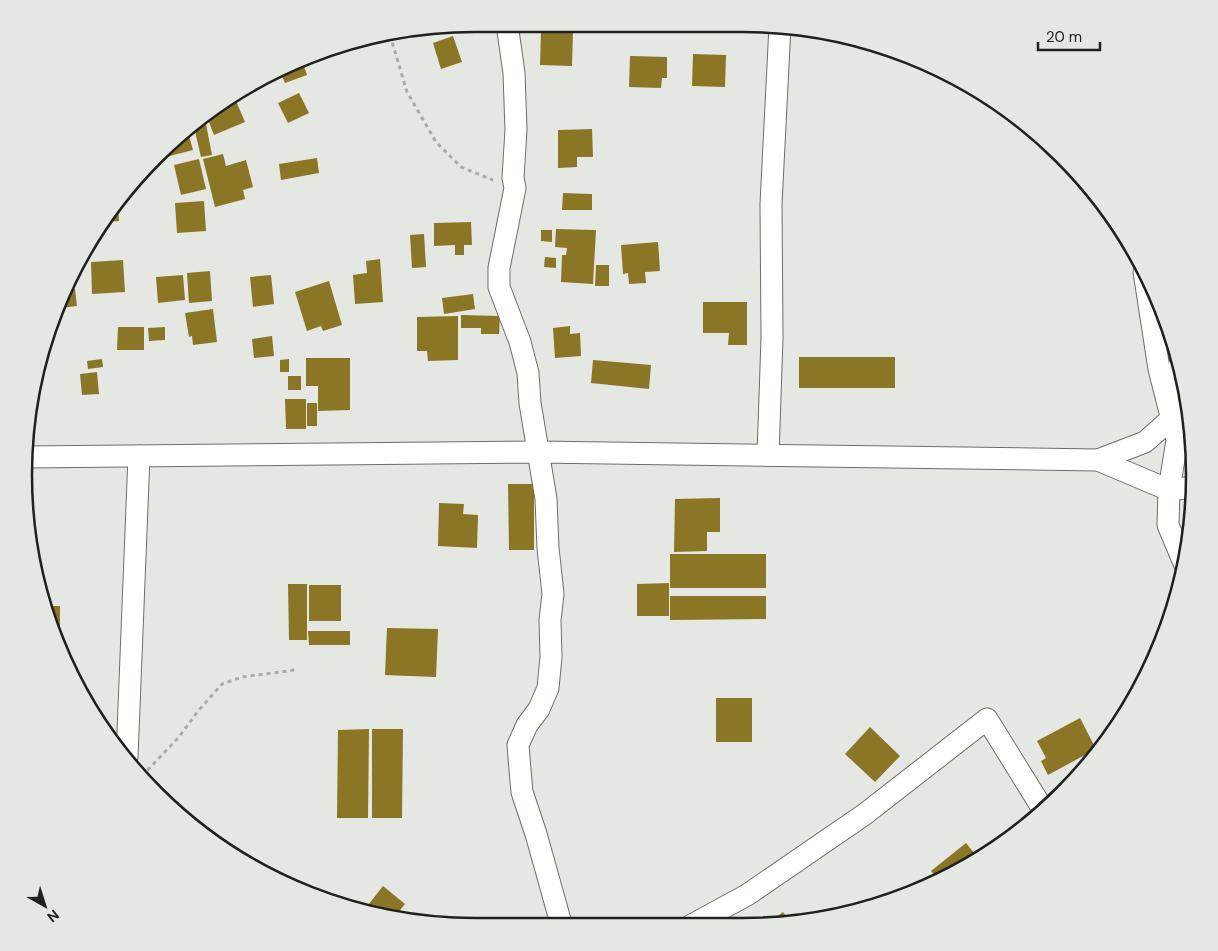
<svg xmlns="http://www.w3.org/2000/svg" width="1218" height="951" font-family="'DM Sans',sans-serif">
<style>
.building{fill:#8b7626}
.lines{fill:none;stroke-linecap:round;stroke-linejoin:round}
.minor-casing{stroke:#6c6e6a;stroke-width:23}
.path{stroke:#a9aba7;stroke-width:3;stroke-dasharray:4 4;stroke-linecap:butt}
.minor{stroke:#fff;stroke-width:21}
.rim{fill:none;stroke:#20211f;stroke-width:2.5}
</style>
<rect width="100%" height="100%" fill="#e4e7e2"/>
<g class="building">
<path d="M541 31H573L572 66 540 65Z"/>
<path d="M453 36 462 62 441 69 433 43Z"/>
<path d="M693 54 726 55 725 87 692 86Z"/>
<path d="M630 56 667 57V78H662L661 88 629 87Z"/>
<path d="M303 63 307 75 285 83 280 72Z"/>
<path d="M299 93 309 113 288 123 278 103Z"/>
<path d="M236 101 245 122 214 135 207 117 220 107Z"/>
<path d="M205 119 212 155 201 157 194 127Z"/>
<path d="M592 129 593 157H577V167L558 168V130Z"/>
<path d="M188 132 193 150 166 157 164 150Z"/>
<path d="M223 154 226 166 246 160 253 187 243 190 245 199 215 207 203 159Z"/>
<path d="M317 158 319 173 281 180 279 164Z"/>
<path d="M199 159 206 189 181 195 174 165Z"/>
<path d="M563 193 592 194V210H562Z"/>
<path d="M204 201 206 231 177 233 175 203Z"/>
<path d="M118 206 119 221 105 222Z"/>
<path d="M471 222 472 245H464V255H455V245L434 246V223Z"/>
<path d="M556 229 596 230 593 284 561 282 562 255H566L567 248 555 247Z"/>
<path d="M541 230H552V242L541 241Z"/>
<path d="M424 234 426 267 412 268 410 235Z"/>
<path d="M658 242 660 271 645 272 646 283 629 284 628 273 623 274 621 245Z"/>
<path d="M545 257 556 258V268L544 267Z"/>
<path d="M380 259 383 302 355 304 353 275 367 273 366 261Z"/>
<path d="M123 260 125 292 92 294 91 262Z"/>
<path d="M596 265H609V286H595Z"/>
<path d="M210 271 212 301 189 303 187 273Z"/>
<path d="M183 275 185 300 158 303 156 277Z"/>
<path d="M271 275 274 304 253 307 250 277Z"/>
<path d="M329 281 342 325 323 331 321 326 307 331 295 292Z"/>
<path d="M68 289H75L77 306 60 308Z"/>
<path d="M473 294 475 309 444 314 442 298Z"/>
<path d="M703 302H747V345H728L729 333H703Z"/>
<path d="M213 309 217 342 193 345 192 336 189 337 185 313Z"/>
<path d="M461 315 500 316 499 334H481V328H461Z"/>
<path d="M458 316V360L428 361 427 351H417V317Z"/>
<path d="M570 326V334L580 333 581 356 555 358 553 328Z"/>
<path d="M118 327H144V350H117Z"/>
<path d="M165 327V340L149 341 148 328Z"/>
<path d="M272 336 274 356 254 358 252 339Z"/>
<rect x="799" y="357" width="96" height="31"/>
<path d="M306 358H350V410L318 411V386H306Z"/>
<path d="M102 359 103 367 88 369 87 361Z"/>
<path d="M289 359V372H280V360Z"/>
<path d="M593 360 651 365 649 389 591 383Z"/>
<path d="M97 372 99 394 82 395 80 374Z"/>
<rect x="288" y="376" width="13" height="14"/>
<path d="M285 399H306V429H286Z"/>
<rect x="307" y="403" width="10" height="23"/>
<path d="M508 484H534V550H509Z"/>
<path d="M720 498V532H707V551L674 552 675 499Z"/>
<path d="M439 503 464 504 463 514 478 515 477 548 438 546Z"/>
<rect x="670" y="554" width="96" height="34"/>
<path d="M669 583V616H637V584Z"/>
<path d="M288 584H307V640H289Z"/>
<rect x="309" y="585" width="32" height="36"/>
<path d="M670 596H766V619L670 620Z"/>
<path d="M45 606H60V642Z"/>
<path d="M387 628 438 629 436 677 385 675Z"/>
<path d="M308 631H350V645H309Z"/>
<rect x="716" y="698" width="36" height="44"/>
<path d="M1080 718 1096 749 1048 775 1041 761 1046 758 1037 741Z"/>
<path d="M870 727 900 756 875 782 845 754Z"/>
<path d="M369 729 368 818H337L338 730Z"/>
<path d="M372 729H403L402 818H372Z"/>
<path d="M966 843 979 859 969 867 939 880 931 871Z"/>
<path d="M383 886 405 904 393 919 370 913 365 909Z"/>
<path d="M783 912 791 923 772 926H764Z"/>
</g>
<g class="lines">
<g class="minor-casing">
<g id="minor">
<path d="M507 24 514 73 516 130 513 178 515 188 499 268V287L520 342 528 373 530 403 546 499 548 548 553 594 550 620 551 657 548 688 539 709 527 725 518 745 520 770 522 792 536 834 562 927"/>
<path d="M1144 272 1159 369 1177 440 1169 490 1168 525 1184 563"/>
<path d="M768 455 772 338 771 204 780 26"/>
<path d="M26 457 538 452 1098 460 1169 490 1193 487"/>
<path d="M1098 460 1145 442 1172 418 1179 366"/>
<path d="M127 757 139 456"/>
<path d="M688 927 747 895 865 814 987 719 1044 811"/>
</g>
</g>
<g class="path">
<path d="M390 35 407 92 436 142 461 167 493 180"/>
<path d="M142 776 179 737 198 711 222 684 242 677 295 670"/>
</g>
<use href="#minor" class="minor"/>
</g>
<path d="M0 0H1218V951H0ZM475 32H743A443 443 0 0 1 1186 475V475A443 443 0 0 1 743 918H475A443 443 0 0 1 32 475V475A443 443 0 0 1 475 32Z" fill="#e4e7e2" fill-rule="evenodd"/>
<path class="rim" d="M475 32H743A443 443 0 0 1 1186 475V475A443 443 0 0 1 743 918H475A443 443 0 0 1 32 475V475A443 443 0 0 1 475 32Z"/>
<g transform="translate(45 906) rotate(141)" stroke="#e4e7e2" stroke-width="4" paint-order="stroke">
<path d="M0-4L9 19L0 12L-9 19Z" fill="#20211f"/>
<text y="-8" font-size="14" font-weight="bold" text-anchor="middle" fill="#20211f">N</text>
</g>
<path d="M1038 42v8h62v-8" fill="none" stroke="#20211f" stroke-width="2.5"/>
<text x="1046" y="42" font-size="15" fill="#20211f" stroke="#e4e7e2" stroke-width="4" paint-order="stroke">20 m</text>
</svg>
